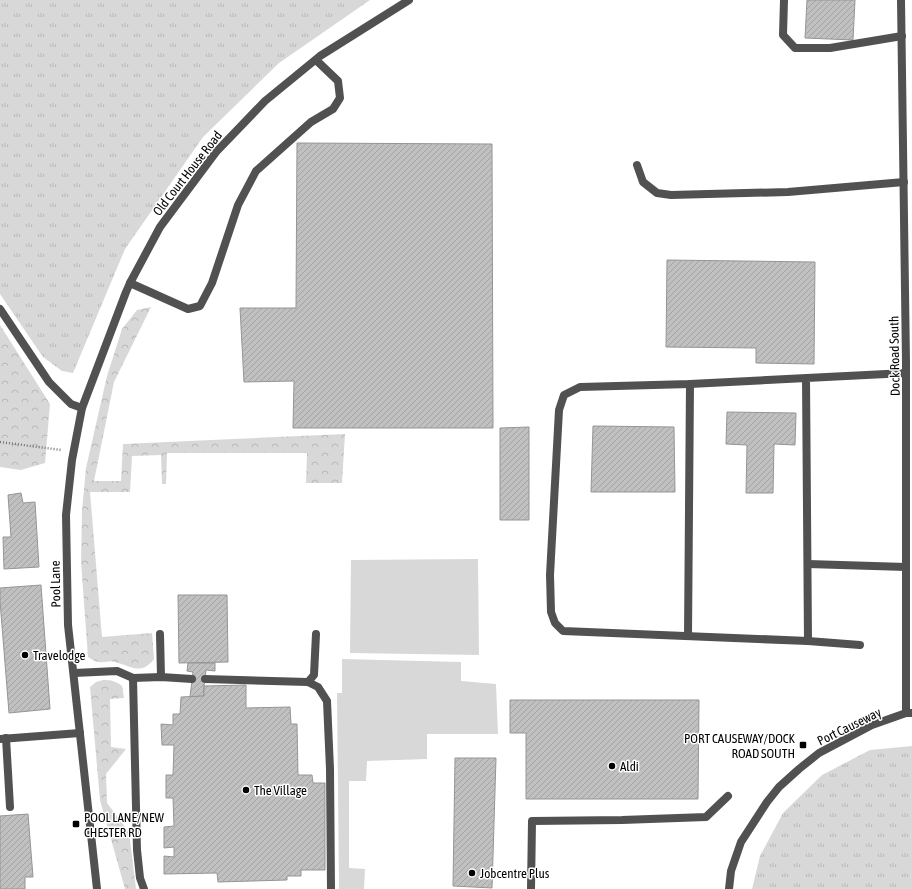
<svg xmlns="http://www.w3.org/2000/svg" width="912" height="889" font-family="'Asap Condensed',sans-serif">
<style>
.grass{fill:#d8d8d8}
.forest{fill:url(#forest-crowns)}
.park{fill:url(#park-tufts)}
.building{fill:url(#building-hatch);stroke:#959595}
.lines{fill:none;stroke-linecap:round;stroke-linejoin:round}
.path{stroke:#737373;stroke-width:2.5;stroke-dasharray:1 2;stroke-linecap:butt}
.service{stroke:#515151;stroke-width:8}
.minor{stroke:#515151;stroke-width:8}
.tertiary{stroke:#515151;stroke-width:8}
.poi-dot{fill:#000;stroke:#fff;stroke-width:1.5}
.labels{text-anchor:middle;stroke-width:3;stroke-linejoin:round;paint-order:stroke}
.street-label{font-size:13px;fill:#000;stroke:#fff}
.poi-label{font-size:13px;fill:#000;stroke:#fff;text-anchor:start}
</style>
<defs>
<pattern id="forest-crowns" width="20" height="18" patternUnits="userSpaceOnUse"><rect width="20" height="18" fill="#d8d8d8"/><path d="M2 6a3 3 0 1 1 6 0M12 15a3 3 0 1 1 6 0" fill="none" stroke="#b8b8b8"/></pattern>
<pattern id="park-tufts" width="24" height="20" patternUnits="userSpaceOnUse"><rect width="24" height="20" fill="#d8d8d8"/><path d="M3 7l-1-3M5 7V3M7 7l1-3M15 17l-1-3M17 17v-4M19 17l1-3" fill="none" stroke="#b8b8b8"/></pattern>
<pattern id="building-hatch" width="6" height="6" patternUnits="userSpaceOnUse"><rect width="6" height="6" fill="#c0c0c0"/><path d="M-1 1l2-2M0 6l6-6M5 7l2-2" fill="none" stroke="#a3a3a3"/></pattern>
</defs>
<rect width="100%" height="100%" fill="#fff"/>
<g class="grass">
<path d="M478 559 479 655 350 653 351 560Z"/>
<path d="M342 659 461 662V681L496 684 498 734H427V759L367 761 366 781H349V868L365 869 364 889H339L337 693H342Z"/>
</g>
<g class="forest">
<path d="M151 307 114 382 94 481H121L123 444 345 434 342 483H306L307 453H167L166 484H162L161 455 132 456 130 492H90L102 637 152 633 154 659C141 676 131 666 115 662 110 660 105 663 99 662 96 662 91 659 88 657L81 562 82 511 86 468 107 376 122 329 137 310Z"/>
<path d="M0 325 50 404 45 463 21 470 0 467Z"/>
<path d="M103 680C111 680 116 681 122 686L124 698 110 699 111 747 126 749 106 774 107 803 129 832 136 889H125L100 800 90 687 96 682Z"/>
</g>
<g class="park">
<path d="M0 0H370L279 63 203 137 125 249 73 373 62 371 43 357 0 294Z"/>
<path d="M912 746V889H752L760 856 783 813 822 775 870 750Z"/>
</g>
<g class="building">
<path d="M807 0H855L853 40 805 38Z"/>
<path d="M297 143 492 144 493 428H293L294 381 244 382 240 308H296Z"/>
<path d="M667 260 815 262 814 364 756 363V348L666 347Z"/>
<path d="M727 412 796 413 795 445 774 444 773 493H746L747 445 726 444Z"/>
<path d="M593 426 674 427 675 492H591Z"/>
<path d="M529 427V520H500V428Z"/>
<path d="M21 493 23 503 35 502 39 567 4 569 3 537H11L8 495Z"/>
<path d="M41 585 50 709 9 713 0 601V588Z"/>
<path d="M178 595H227L228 662 179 663Z"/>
<path d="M188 663H215V671L206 670 204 686V696L190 697 193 672 187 671Z"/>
<path d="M246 685V708L290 707 291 724H297L298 775H312L313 783H325V870H301V876H287V880L218 882 217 873 164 874V856L174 857V847L164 848V827L174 826 173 798H166V775H173L174 745H162L161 724 173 725V714H180L181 697 204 696V686Z"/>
<path d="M510 700H699L698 799H526V733H510Z"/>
<path d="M455 758H496L492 888 453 886Z"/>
<path d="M28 814 33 877H25V889H0V816Z"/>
</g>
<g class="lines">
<path class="path" d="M0 442 61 450"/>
<g class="service">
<path d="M784 0 783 35 795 48H830L902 36"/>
<path d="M637 165 643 182 657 193 671 195 788 192 904 182"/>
<path d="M130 283 188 309 200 306 212 283 238 205 256 171 311 122 333 109 340 98 338 81 316 60"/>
<path d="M806 378 808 641 563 631 555 623 551 612 550 575 559 410 564 395 580 387 690 384 906 373"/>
<path d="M808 564 906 567"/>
<path d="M160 634 161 677"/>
<path d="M688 636 690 384"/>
<path d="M808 641 860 645"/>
<path d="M74 673 117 671 133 678 137 850 140 878 144 889"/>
<path d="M133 678 161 677 192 679"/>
<path d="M205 679 308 682 318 687 327 701 330 769 331 889"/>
<path d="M308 682 314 675 316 634"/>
<path d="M6 738 10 807"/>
<path d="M0 739 80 733"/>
<path d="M531 889 532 821 622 820 706 817 728 796"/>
</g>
<g class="minor">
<path d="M901 0 906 363V713"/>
<path d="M0 309 49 382 71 404 82 408"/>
<path d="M729 889 731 871 741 842 767 802 779 787 799 769 819 753 872 725 906 713H912"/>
</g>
<path class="tertiary" d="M97 889 68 625 66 515 72 460 82 408 126 292 130 283 160 227 216 152 265 101 320 56 409 0"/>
</g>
<g class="poi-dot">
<circle cx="25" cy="655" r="4"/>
<rect x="799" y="741" width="8" height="8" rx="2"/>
<circle cx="612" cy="766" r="4"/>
<circle cx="246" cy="790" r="4"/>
<rect x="72" y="820" width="8" height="8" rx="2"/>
<circle cx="472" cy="873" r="4"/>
</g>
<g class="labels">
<g class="street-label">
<text transform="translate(187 173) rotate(-52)" y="5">Old Court House Road</text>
<text transform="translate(894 356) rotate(-91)" y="5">Dock Road South</text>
<text transform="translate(55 584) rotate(-91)" y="5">Pool Lane</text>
<text transform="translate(849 726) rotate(-26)" y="5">Port Causeway</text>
</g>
<g class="poi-label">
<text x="33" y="660">Travelodge</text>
<text x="795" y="743" text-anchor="end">PORT CAUSEWAY/DOCK<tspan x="795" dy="15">ROAD SOUTH</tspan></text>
<text x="620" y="771">Aldi</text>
<text x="254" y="795">The Village</text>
<text x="84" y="822">POOL LANE/NEW<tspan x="84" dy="15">CHESTER RD</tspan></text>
<text x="480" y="878">Jobcentre Plus</text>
</g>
</g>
</svg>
